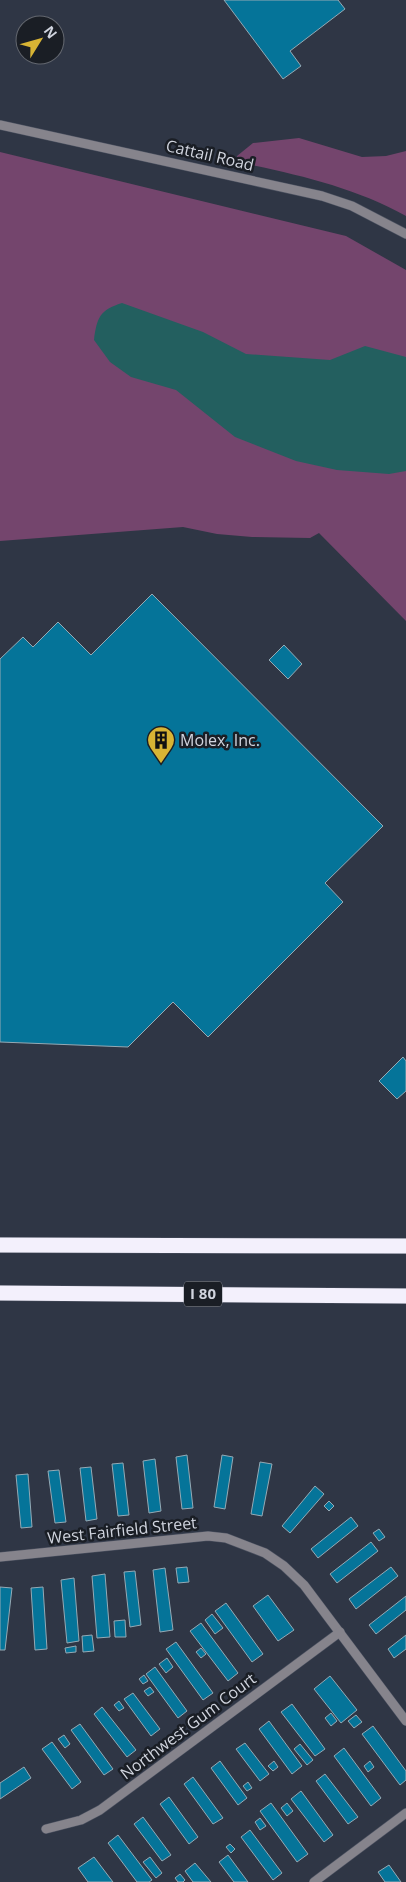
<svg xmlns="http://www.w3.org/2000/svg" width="406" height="1882" font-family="'Open Sans',sans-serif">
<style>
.green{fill:#74456d}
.water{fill:#235f5f}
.building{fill:#057499;stroke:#95aab5}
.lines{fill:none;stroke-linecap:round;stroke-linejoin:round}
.minor-casing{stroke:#4c5261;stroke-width:10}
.highway-casing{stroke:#4c5261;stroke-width:16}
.minor{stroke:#86848c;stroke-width:9}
.highway{stroke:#f3f0fc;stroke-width:15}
.labels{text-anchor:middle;stroke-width:5;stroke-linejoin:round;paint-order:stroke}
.shield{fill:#1a1e25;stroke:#999da6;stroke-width:1}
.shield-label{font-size:15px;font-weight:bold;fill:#d0d4de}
.street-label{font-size:16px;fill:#d0d4de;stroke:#1a1e25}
.poi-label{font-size:16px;fill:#d0d4de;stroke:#1a1e25;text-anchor:start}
</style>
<rect width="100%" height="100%" fill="#2f3645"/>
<g class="green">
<path d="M299 138 362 157 386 156 406 151V216C354 187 295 174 237 162V156L253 143Z"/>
<path d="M0 152 346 236 406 270V621L319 533 310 538 252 537 217 534 183 527 0 541Z"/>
</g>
<path class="water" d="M122 303 203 332 246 354 330 360 365 346 406 357V471L389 474 337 470 296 461 235 437 176 390 131 377 110 362 94 340C97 317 100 310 122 303Z"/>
<g class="building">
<path d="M224 0H338L345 9 290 51 301 66 283 79Z"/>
<path d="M152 594 383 826 325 883 343 902 208 1037 173 1002 128 1047 0 1042V659L23 637 33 647 58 622 91 655Z"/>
<path d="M284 645 302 664 288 679 269 660Z"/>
<path d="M403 1057 406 1061V1091L397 1099 379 1081Z"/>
<path d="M187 1455 193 1508 182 1509 176 1457Z"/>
<path d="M222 1455 233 1457 225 1509 214 1507Z"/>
<path d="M155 1459 161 1511 149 1513 143 1461Z"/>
<path d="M260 1462 272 1464 262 1516 251 1514Z"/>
<path d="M123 1463 129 1515 118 1516 112 1464Z"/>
<path d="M91 1467 97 1519 86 1521 80 1468Z"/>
<path d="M59 1470 66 1522 55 1523 48 1471Z"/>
<path d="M28 1474 32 1527 21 1528 16 1475Z"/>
<path d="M315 1486 324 1494 290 1533 282 1526Z"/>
<path d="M329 1501 334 1506 329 1511 324 1506Z"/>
<path d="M351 1517 358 1526 318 1558 311 1549Z"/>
<path d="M379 1529 385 1537 379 1541 373 1533Z"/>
<path d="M371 1542 378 1551 337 1583 330 1574Z"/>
<path d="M187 1567 189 1582 178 1583 176 1568Z"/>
<path d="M391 1567 398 1576 356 1609 349 1599Z"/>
<path d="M165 1568 173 1630 160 1632 153 1570Z"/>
<path d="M135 1571 141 1625 130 1627 124 1572Z"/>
<path d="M105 1574 110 1637 97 1638 92 1576Z"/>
<path d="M74 1578 79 1641 67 1643 61 1580Z"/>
<path d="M0 1587 12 1588 5 1650H0Z"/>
<path d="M43 1587 47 1649 35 1650 31 1588Z"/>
<path d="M268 1595 294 1630 278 1641 253 1606Z"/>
<path d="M406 1596V1610L376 1634 369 1625Z"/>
<path d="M226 1603 263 1654 252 1662 215 1611Z"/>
<path d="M212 1614 223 1628 215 1634 205 1620Z"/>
<path d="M125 1620 126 1637H115L114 1621Z"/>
<path d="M201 1623 238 1673 228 1681 190 1631Z"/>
<path d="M92 1635 94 1651 83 1652 82 1636Z"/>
<path d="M406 1635V1649L394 1658 388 1649Z"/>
<path d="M176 1642 213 1693 203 1700 166 1649Z"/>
<path d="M76 1646V1652L66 1653 65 1648Z"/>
<path d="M201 1648 206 1654 201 1658 196 1652Z"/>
<path d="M167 1658 173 1667 166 1673 159 1664Z"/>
<path d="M155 1667 187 1711 178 1718 146 1674Z"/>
<path d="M144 1675 148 1681 143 1684 139 1679Z"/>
<path d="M330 1676 357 1710 341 1723 314 1689Z"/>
<path d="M150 1687 154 1692 148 1696 144 1691Z"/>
<path d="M133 1693 160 1729 151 1736 124 1699Z"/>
<path d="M119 1701 124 1708 119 1711 114 1705Z"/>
<path d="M292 1704 325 1749 315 1756 281 1712Z"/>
<path d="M102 1707 136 1750 127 1757 94 1714Z"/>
<path d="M331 1713 337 1721 331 1726 325 1718Z"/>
<path d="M356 1715 362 1722 354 1728 348 1721Z"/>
<path d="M269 1721 302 1766 292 1774 259 1729Z"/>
<path d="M80 1724 113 1769 104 1775 71 1730Z"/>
<path d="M373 1726 406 1771V1780L400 1785 362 1734Z"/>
<path d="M64 1735 70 1744 65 1748 58 1739Z"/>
<path d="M52 1742 81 1782 72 1789 42 1749Z"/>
<path d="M245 1743 269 1774 260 1781 236 1749Z"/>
<path d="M300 1744 313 1760 307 1765 294 1749Z"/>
<path d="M344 1748 381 1798 371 1806 334 1756Z"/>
<path d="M220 1761 247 1798 238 1805 211 1768Z"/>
<path d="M274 1761 278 1767 273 1771 268 1766Z"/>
<path d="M370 1761 374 1767 368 1772 364 1766Z"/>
<path d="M24 1767 31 1778 0 1799V1783Z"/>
<path d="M325 1774 358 1817 348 1824 316 1781Z"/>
<path d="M193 1777 223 1818 213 1824 184 1784Z"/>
<path d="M248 1782 252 1788 247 1791 243 1786Z"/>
<path d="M301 1791 333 1835 324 1842 291 1799Z"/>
<path d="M169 1797 198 1837 189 1844 160 1804Z"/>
<path d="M271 1803 308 1854 297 1862 260 1811Z"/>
<path d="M287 1803 293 1811 287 1816 281 1808Z"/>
<path d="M143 1817 171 1855 162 1861 134 1824Z"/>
<path d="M260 1818 266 1826 260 1830 255 1822Z"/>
<path d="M250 1830 282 1873 273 1880 241 1837Z"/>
<path d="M118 1835 152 1880 149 1882H137L108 1843Z"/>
<path d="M230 1844 235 1849 231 1853 226 1847Z"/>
<path d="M228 1855 248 1882H234L219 1862Z"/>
<path d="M94 1857 113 1882H88L78 1868Z"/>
<path d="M150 1857 162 1873 156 1878 143 1862Z"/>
<path d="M195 1863 211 1882H193L185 1871Z"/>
<path d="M389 1865 401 1882H385L378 1872Z"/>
<path d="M180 1874 185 1880 183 1882H178L175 1878Z"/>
</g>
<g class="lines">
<g class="minor-casing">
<g id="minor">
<path d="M0 125 322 196 352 206 406 234"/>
<path d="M0 1557 208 1536 226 1538 265 1553 284 1566 304 1585 406 1721"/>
<path d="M46 1829 81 1820 100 1810 340 1632"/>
<path d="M314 1882 406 1813"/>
</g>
</g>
<g class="highway-casing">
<g id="highway">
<path d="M0 1245 406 1246"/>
<path d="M0 1293 406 1296"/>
</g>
</g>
<use href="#minor" class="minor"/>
<use href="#highway" class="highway"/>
</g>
<defs>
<g id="building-pin" transform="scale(1.4375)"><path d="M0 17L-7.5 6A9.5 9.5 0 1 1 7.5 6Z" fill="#d8b434" stroke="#1a1e25"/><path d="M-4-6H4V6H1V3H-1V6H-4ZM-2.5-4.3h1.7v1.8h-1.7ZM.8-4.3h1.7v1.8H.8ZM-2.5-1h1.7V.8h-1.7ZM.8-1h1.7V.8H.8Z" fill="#111"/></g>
</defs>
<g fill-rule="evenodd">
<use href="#building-pin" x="161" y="740"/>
</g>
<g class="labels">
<rect class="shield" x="184" y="1281.5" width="38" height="25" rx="4"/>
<g class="shield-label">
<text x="203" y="1299">I 80</text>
</g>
<g class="street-label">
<text transform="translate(210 155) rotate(13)" y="6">Cattail Road</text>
<text transform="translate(122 1530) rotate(-6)" y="6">West Fairfield Street</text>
<text transform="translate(188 1726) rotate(-37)" y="6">Northwest Gum Court</text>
</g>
<g class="poi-label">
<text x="180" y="746">Molex, Inc.</text>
</g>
</g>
<g transform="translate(40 40) rotate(53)"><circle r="24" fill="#1a1e25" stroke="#63676f"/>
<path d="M0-4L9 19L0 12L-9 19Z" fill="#d8b434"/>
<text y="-8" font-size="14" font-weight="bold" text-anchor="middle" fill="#d0d4de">N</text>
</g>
</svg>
